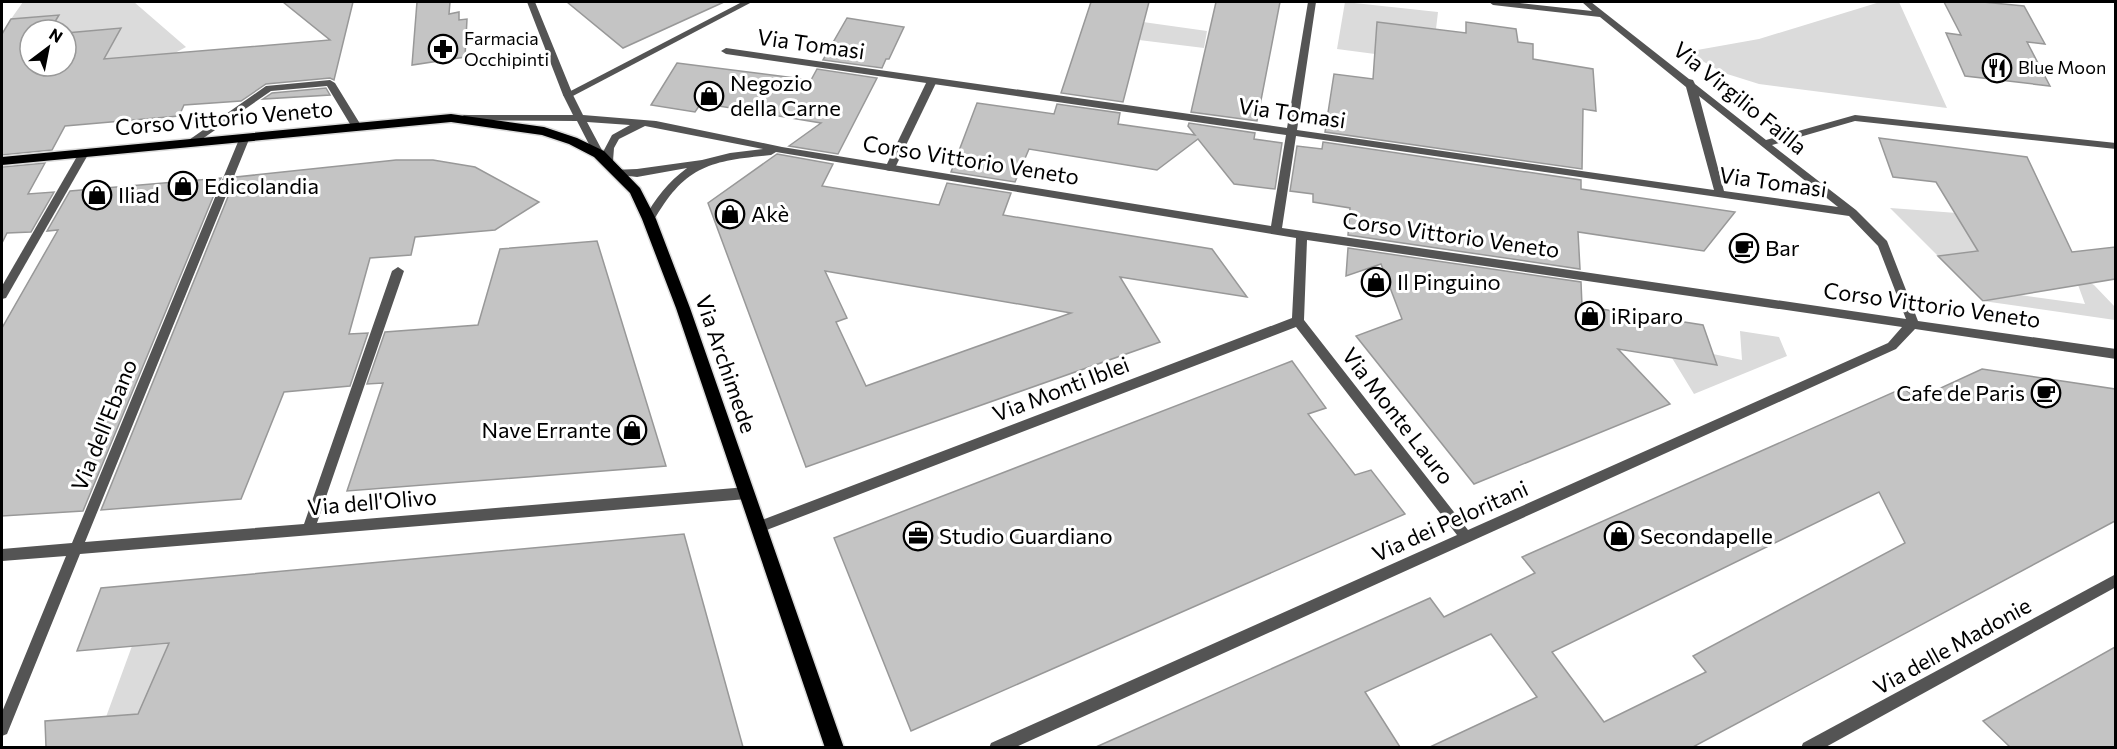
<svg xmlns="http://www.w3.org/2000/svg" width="2117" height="749" font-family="Commissioner,sans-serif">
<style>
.green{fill:#dbdbdb}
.building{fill:#c4c4c4;stroke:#989898;stroke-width:1.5;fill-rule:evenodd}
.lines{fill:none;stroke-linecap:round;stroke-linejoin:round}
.primary-casing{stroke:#dbdbdb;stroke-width:3}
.service{fill:#545454;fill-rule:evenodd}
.minor{fill:#545454;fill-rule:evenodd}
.primary{fill:#000;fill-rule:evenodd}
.labels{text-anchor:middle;stroke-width:6;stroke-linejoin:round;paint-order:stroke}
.far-poi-label{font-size:18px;fill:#000;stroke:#fff;text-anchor:start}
.street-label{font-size:22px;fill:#000;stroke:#fff}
.poi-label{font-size:22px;fill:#000;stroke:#fff;text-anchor:start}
</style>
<rect width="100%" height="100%" fill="#fff"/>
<g class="green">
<path d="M23 2H134L186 47 175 53 100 67 121 28 66 33V30H50L58 15 11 19Z"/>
<path d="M1345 2 1438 12 1436 29 1377 22 1375 54 1337 49Z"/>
<path d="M1880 2H1899L1947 108 1759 84 1724 73 1686 52 1759 39Z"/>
<path d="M1143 22 1207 31 1204 48 1139 40 1135 56 1076 47 1081 32Z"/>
<path d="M1890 208 1904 209 1996 216 1971 239 1978 251 1938 256Z"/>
<path d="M2074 274 2094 285 2115 307V320L1983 301 2020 295 2085 304Z"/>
<path d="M1740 331 1779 337 1787 356 1694 394 1672 358 1717 365 1713 354 1742 360Z"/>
<path d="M168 644 155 677 246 706 106 717 132 646Z"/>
</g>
<g class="building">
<path d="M283 2H353L334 80 330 78 266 84 241 101 184 105 179 116 65 126 52 150 2 155V34L11 19 59 15 50 30H30V66H66V33L121 28 104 59 330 40Z"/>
<path d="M417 2H450L449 14 459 12V20L467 19 465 57 412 65Z"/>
<path d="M567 2H724L623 48Z"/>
<path d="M1091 2H1149L1123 102 1061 93Z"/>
<path d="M1216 2H1280L1257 121 1191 112Z"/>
<path d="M1944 2H1983L2024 6 2045 44 2027 42 2050 86 1965 76 1946 33 1961 35Z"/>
<path d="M847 18 904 27 889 59H886L882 68 823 60Z"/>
<path d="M1377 22 1466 33V22L1516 29 1518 42 1533 44V59L1593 69 1596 111 1583 109 1582 169 1325 132 1334 74 1373 79Z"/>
<path d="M677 63 811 80 817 69 877 78 838 154 789 146 821 123 701 103 695 112 651 105Z"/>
<path d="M326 88 330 95 263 99 272 93Z"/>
<path d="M977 103 1054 114 1057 104 1120 113 1118 124 1195 135 1188 126 1189 123 1255 133 1254 139 1282 143 1275 189 1234 184 1198 139 1157 170 1029 149 1015 182 951 172Z"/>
<path d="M1879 138 2027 157 2072 252 2115 247V279L1983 301 1938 256 1978 251 1936 182 1893 177Z"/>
<path d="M1323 142 1581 180V189L1735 212 1704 251 1578 232 1580 269 1348 235 1350 208 1313 202V194L1290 191 1297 146 1322 149Z"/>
<path d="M777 154 833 164 822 186 939 205 947 183 1011 193 1003 215 1212 249 1247 297 1120 277 1160 342 806 467 708 203ZM825 271 1071 313 866 386 836 322 847 318Z"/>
<path d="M396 160H433L475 167 539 202 495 230 415 237 411 255 370 258 349 334 368 333 350 386 284 392 241 499 101 510 236 177Z"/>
<path d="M45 163 28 194 54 192 31 232 7 233 2 243V167Z"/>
<path d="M221 178 83 511 2 516V328L58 230 47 231 70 191Z"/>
<path d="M597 241 666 466 347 491 383 383 367 384 385 332 478 325 500 249Z"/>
<path d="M1348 248 1581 282 1582 306 1703 325 1717 365 1618 349 1670 404 1474 484 1356 336 1402 319 1381 264 1346 276Z"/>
<path d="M1292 361 1326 408 1308 414 1355 475 1371 470 1405 514 911 731 834 538Z"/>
<path d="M1982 369 2115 389V521L1693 747H1430L1537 697 1491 634 1365 692 1400 747H1096L1430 598 1444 617 1535 573 1522 557 1903 388 1917 399ZM1879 492 1905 543 1693 656 1706 672 1604 722 1552 652Z"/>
<path d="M684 534 743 747H46L45 721 138 714 169 643 77 651 101 588Z"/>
<path d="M2115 647V747H2010L1983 721Z"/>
</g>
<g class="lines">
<g class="primary-casing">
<path id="primary" d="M451 114 544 127 577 138 604 151 640 188 656 219 690 308 844 748H825L676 308 642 219 630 193 594 157 569 144 542 135 451 122 2 165V157Z"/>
</g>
<g class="service">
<path d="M742 2H752L571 97H565L563 95Z"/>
<path d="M932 78 937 81 895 168 890 171 886 170 885 168 927 81Z"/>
<path d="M330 80 335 83 362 127 361 129H353L327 86 271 91 195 144H187L186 142 266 86Z"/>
</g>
<g class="minor">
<path d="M527 2H535L573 95 583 115 656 121 782 147 1271 226 1286 135 726 54 721 51 726 48 1287 128 1308 2H1316L1297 130 1714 190 1686 87 1600 17 1493 5 1489 2H1511L1592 11 1582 2H1591L1689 79 1693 80 1695 84 1766 140 1855 115 2116 143V149L1855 121 1772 145 1856 210 1887 241 1918 321 2116 349V359L1915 329 1896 349 1014 748H989L991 743 1457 535 1296 327 764 531 759 533 754 531 752 527 754 523 1292 318 1296 238 776 152 771 155C710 161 685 165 653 222H645L644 219C655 199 668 182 687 168L637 177 613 174 612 172 613 170 637 169 702 160 730 153 763 149 645 126 619 139 614 148 613 161 608 164 604 163 603 156H595L577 121 460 120 459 118 464 115H573L563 95ZM1699 96 1838 207 1724 191ZM587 122 630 125 612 135 603 152ZM1296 136 1849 216 1878 246 1906 319 1282 228ZM1307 240 1902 327 1888 343 1468 530 1304 320Z"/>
<path d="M245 134 250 137 85 542 304 524 392 271 398 267 404 271 317 523 747 487 752 489 753 493 752 497 747 499 80 554 7 734 2 736V712L66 556 2 561V549L72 543 240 137Z"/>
<path d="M84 150 89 153 6 298 2 299V286L79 153Z"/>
<path d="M2116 574V587L1824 748H1801L1803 743Z"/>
</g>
<use href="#primary" class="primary"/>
</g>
<defs>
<g id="pharmacy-ring" transform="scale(1.5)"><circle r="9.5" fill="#fff" stroke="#000" stroke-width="1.5"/><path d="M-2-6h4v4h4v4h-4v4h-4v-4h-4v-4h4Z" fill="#000"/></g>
<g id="restaurant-ring" transform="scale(1.5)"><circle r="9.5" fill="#fff" stroke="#000" stroke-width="1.5"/><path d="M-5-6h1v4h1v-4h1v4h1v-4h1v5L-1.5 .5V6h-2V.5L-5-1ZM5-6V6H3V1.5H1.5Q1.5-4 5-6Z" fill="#000"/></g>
<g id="shop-ring" transform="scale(1.5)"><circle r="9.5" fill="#fff" stroke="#000" stroke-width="1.5"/><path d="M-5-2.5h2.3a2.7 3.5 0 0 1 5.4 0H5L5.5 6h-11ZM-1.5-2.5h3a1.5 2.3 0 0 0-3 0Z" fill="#000"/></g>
<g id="cafe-ring" transform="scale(1.5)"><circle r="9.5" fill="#fff" stroke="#000" stroke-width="1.5"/><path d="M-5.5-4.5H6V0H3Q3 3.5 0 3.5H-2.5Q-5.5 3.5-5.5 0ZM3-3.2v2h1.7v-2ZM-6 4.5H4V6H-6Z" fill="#000"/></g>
<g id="office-ring" transform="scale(1.5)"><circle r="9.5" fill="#fff" stroke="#000" stroke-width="1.5"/><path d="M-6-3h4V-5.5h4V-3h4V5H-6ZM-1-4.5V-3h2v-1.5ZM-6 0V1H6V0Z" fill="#000"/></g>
</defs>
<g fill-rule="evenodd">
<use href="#pharmacy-ring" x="443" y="49"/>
<use href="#restaurant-ring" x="1997" y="68"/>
<use href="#shop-ring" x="709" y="96"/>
<use href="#shop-ring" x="183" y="186"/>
<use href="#shop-ring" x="97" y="195"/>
<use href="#shop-ring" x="730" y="214"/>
<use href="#cafe-ring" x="1744" y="248"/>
<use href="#shop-ring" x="1376" y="282"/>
<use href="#shop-ring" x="1590" y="316"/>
<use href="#cafe-ring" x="2046" y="393"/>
<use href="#shop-ring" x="632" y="430"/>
<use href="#office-ring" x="918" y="536"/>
<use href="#shop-ring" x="1619" y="536"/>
</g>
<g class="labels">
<g class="far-poi-label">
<text x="464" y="45">Farmacia<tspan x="464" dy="21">Occhipinti</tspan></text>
<text x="2018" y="74">Blue Moon</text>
</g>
<g class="street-label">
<text transform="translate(811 44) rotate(8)" y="8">Via Tomasi</text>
<text transform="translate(1740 98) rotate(39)" y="8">Via Virgilio Failla</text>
<text transform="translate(1292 113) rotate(8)" y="8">Via Tomasi</text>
<text transform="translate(224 118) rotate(-5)" y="8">Corso Vittorio Veneto</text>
<text transform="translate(971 160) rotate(9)" y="8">Corso Vittorio Veneto</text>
<text transform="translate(1773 182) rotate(8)" y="8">Via Tomasi</text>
<text transform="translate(1451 235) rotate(8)" y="8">Corso Vittorio Veneto</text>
<text transform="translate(1932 305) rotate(8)" y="8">Corso Vittorio Veneto</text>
<text transform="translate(726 364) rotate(71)" y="8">Via Archimede</text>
<text transform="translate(1061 389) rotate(-21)" y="8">Via Monti Iblei</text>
<text transform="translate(1398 416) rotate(52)" y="8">Via Monte Lauro</text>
<text transform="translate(104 425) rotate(-68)" y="8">Via dell'Ebano</text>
<text transform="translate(372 502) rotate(-5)" y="8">Via dell'Olivo</text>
<text transform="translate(1450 521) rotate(-24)" y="8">Via dei Peloritani</text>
<text transform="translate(1952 646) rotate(-29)" y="8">Via delle Madonie</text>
</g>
<g class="poi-label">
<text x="730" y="91">Negozio<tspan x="730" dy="25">della Carne</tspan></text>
<text x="204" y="194">Edicolandia</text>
<text x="118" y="203">Iliad</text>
<text x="751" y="222">Akè</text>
<text x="1765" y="256">Bar</text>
<text x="1397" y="290">Il Pinguino</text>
<text x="1611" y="324">iRiparo</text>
<text x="2025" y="401" text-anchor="end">Cafe de Paris</text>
<text x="611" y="438" text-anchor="end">Nave Errante</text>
<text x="939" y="544">Studio Guardiano</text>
<text x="1640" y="544">Secondapelle</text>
</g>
</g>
<rect width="2117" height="749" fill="none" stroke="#000000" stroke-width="6"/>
<g transform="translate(48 48) rotate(32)"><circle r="28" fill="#ffffff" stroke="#999999" stroke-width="1.5"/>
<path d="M0-4.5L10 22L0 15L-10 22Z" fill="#000000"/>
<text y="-9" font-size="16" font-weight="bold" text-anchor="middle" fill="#000000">N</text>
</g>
</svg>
